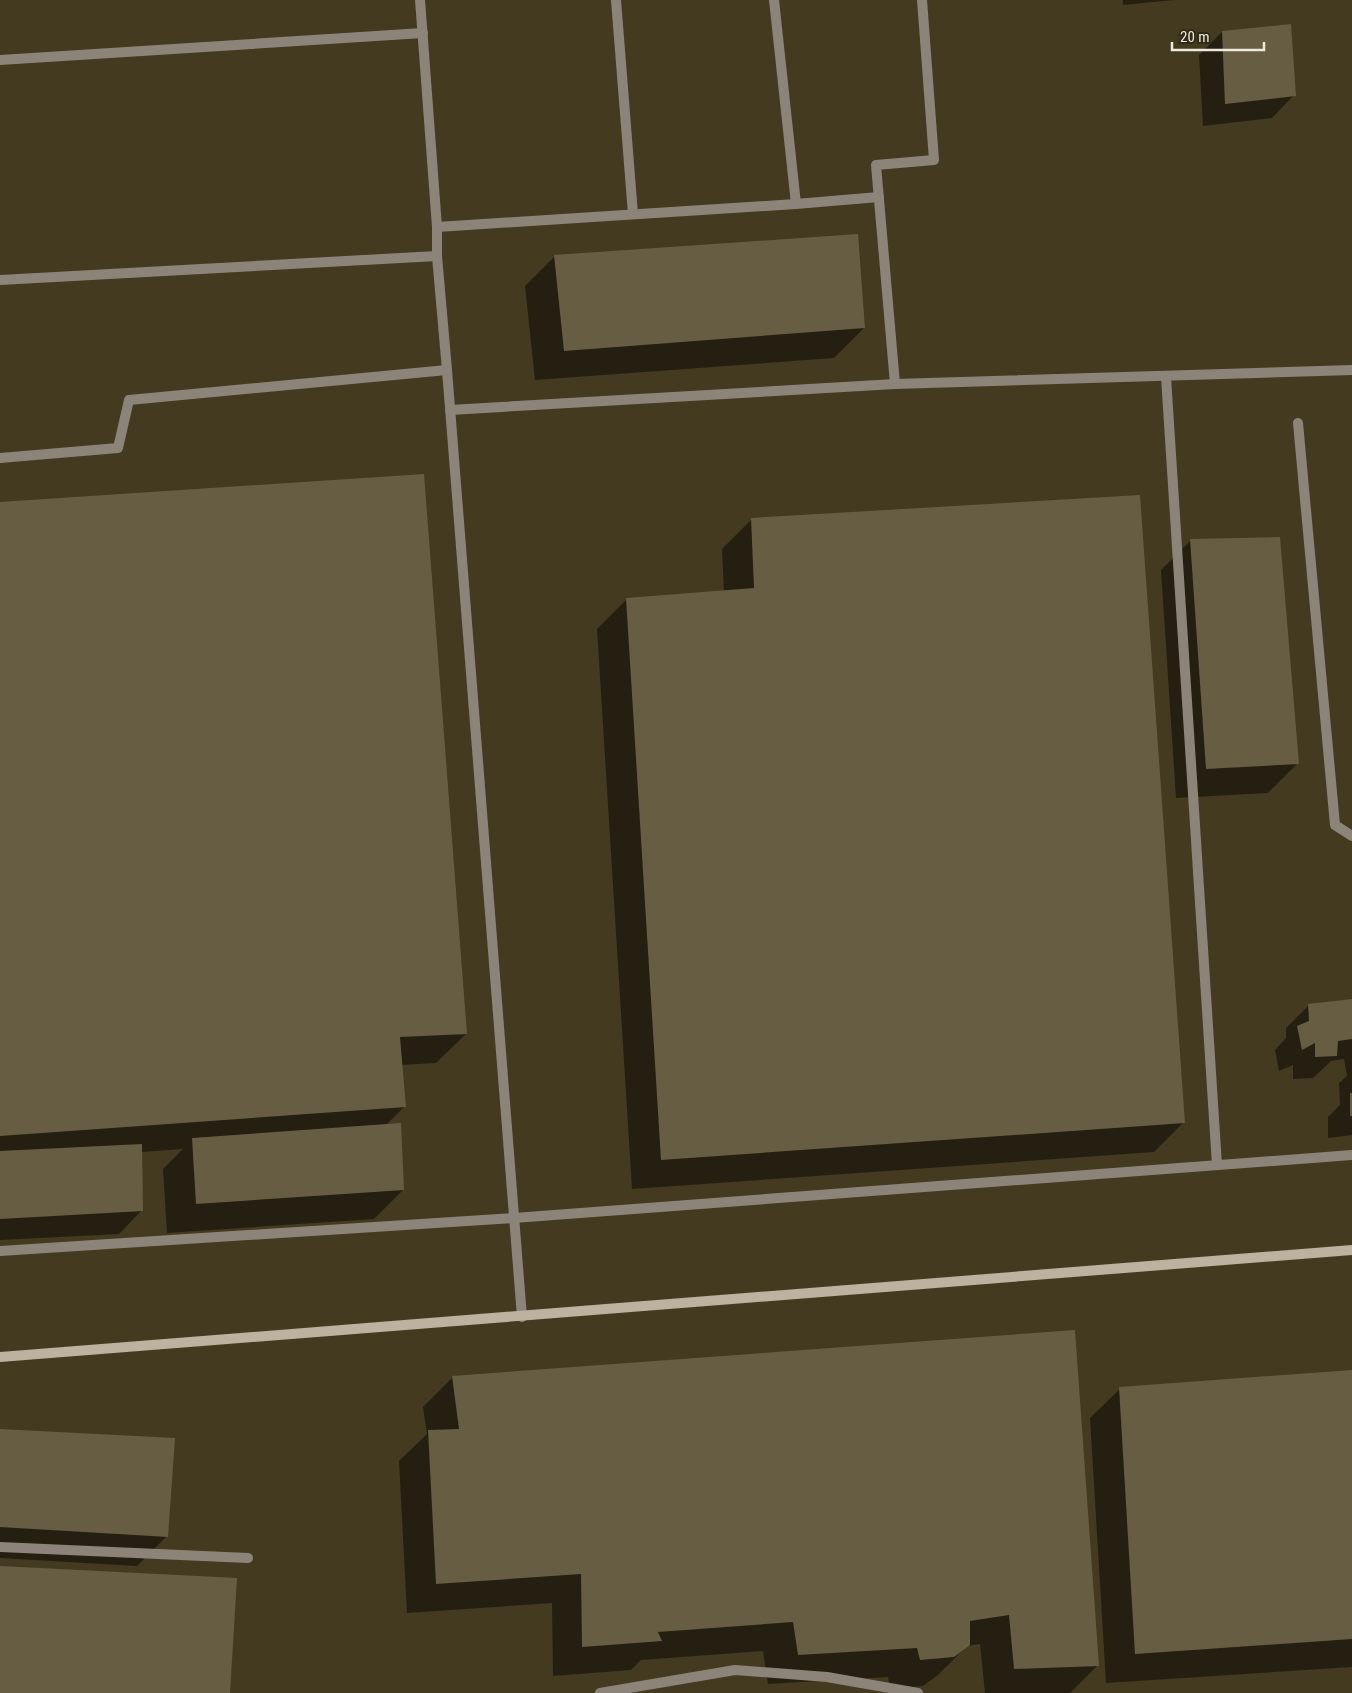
<svg xmlns="http://www.w3.org/2000/svg" width="1352" height="1693" font-family="'Roboto Condensed',sans-serif">
<style>
.built{fill:#443a1f}
.shadow{fill:#0007}
.building{fill:#675d43}
.lines{fill:none;stroke-linecap:round;stroke-linejoin:round}
.lane{stroke:#8c8479;stroke-width:10}
.secondary{stroke:#bdb1a0;stroke-width:10}
</style>
<rect width="100%" height="100%" fill="#3c3420"/>
<rect class="built" x="0" y="0" width="1352" height="1693"/>
<g class="shadow">
<path d="M1123 0H1174L1123 5Z"/>
<path d="M1222 32 1294 95 1272 118 1203 126 1199 55Z"/>
<path d="M555 256 864 328 834 358 535 380 525 286Z"/>
<path d="M0 503 466 1034 436 1063 401 1065 405 1106 386 1125 403 1190 374 1219 167 1233 163 1169 183 1149 141 1152V1211L119 1234 0 1240Z"/>
<path d="M752 519 1184 1122 1154 1152 632 1189 597 629 626 600 724 592 722 549Z"/>
<path d="M1191 540 1298 763 1268 793 1176 798 1161 570Z"/>
<path d="M1352 1000V1135L1328 1138V1117L1340 1105 1339 1083 1347 1076 1344 1059 1331 1061 1313 1078 1293 1079V1065L1279 1071 1275 1050 1286 1038V1028L1309 1005Z"/>
<path d="M1074 1331 1098 1665 1070 1693H985L980 1644 967 1646 938 1675 923 1686 890 1689 888 1677 768 1684 763 1651 641 1660 631 1670 553 1676 552 1603 407 1613 399 1461 427 1434 423 1407 453 1377Z"/>
<path d="M1352 1372V1667L1106 1683 1090 1418 1120 1389Z"/>
<path d="M0 1431 167 1536 137 1566 0 1558Z"/>
</g>
<g class="building">
<path d="M1291 24 1296 96 1225 104 1222 31Z"/>
<path d="M858 234 865 328 564 351 554 255Z"/>
<path d="M424 474 467 1034 400 1037 406 1107 0 1136V502Z"/>
<path d="M1140 495 1185 1123 661 1160 626 598 754 588 751 518Z"/>
<path d="M1280 537 1299 764 1206 769 1190 539Z"/>
<path d="M1352 999V1039L1338 1041 1337 1056 1315 1057V1043L1302 1050 1297 1026 1309 1021 1308 1004Z"/>
<rect x="1350" y="1093" width="2" height="23"/>
<path d="M401 1123 404 1190 196 1204 192 1138Z"/>
<path d="M142 1144 143 1211 0 1219V1151Z"/>
<path d="M1075 1330 1099 1666 1014 1669 1009 1615 970 1621V1645L954 1657 920 1660 917 1648 798 1655 793 1622 658 1632 662 1641 582 1647 581 1574 436 1584 428 1430 459 1429 452 1376Z"/>
<path d="M1352 1370V1639L1135 1654 1119 1387Z"/>
<path d="M0 1429 175 1438 168 1537 0 1527Z"/>
<path d="M0 1566 237 1578 230 1693H0Z"/>
</g>
<g class="lines">
<g class="lane">
<path d="M420 0 437 227V256L447 370 522 1317"/>
<path d="M616 0 633 214"/>
<path d="M774 0 796 204"/>
<path d="M0 60 423 33"/>
<path d="M437 227 796 204 879 197"/>
<path d="M0 280 437 256"/>
<path d="M1166 377 1217 1165"/>
<path d="M895 384 876 165 934 160 922 0"/>
<path d="M450 410 895 384 1352 370"/>
<path d="M1298 423 1335 825 1352 836"/>
<path d="M0 458 118 448 129 400 447 370"/>
<path d="M0 1251 514 1218 1352 1155"/>
<path d="M0 1547 248 1558"/>
<path d="M600 1693 735 1670 827 1677 918 1693"/>
</g>
<path class="secondary" d="M0 1357 1352 1250"/>
</g>
<path d="M1172 42v8h92v-8" fill="none" stroke="#ede9dc" stroke-width="2.5"/>
<text x="1180" y="42" font-size="15" fill="#ede9dc" stroke="#312a16" stroke-width="4" paint-order="stroke">20 m</text>
</svg>
